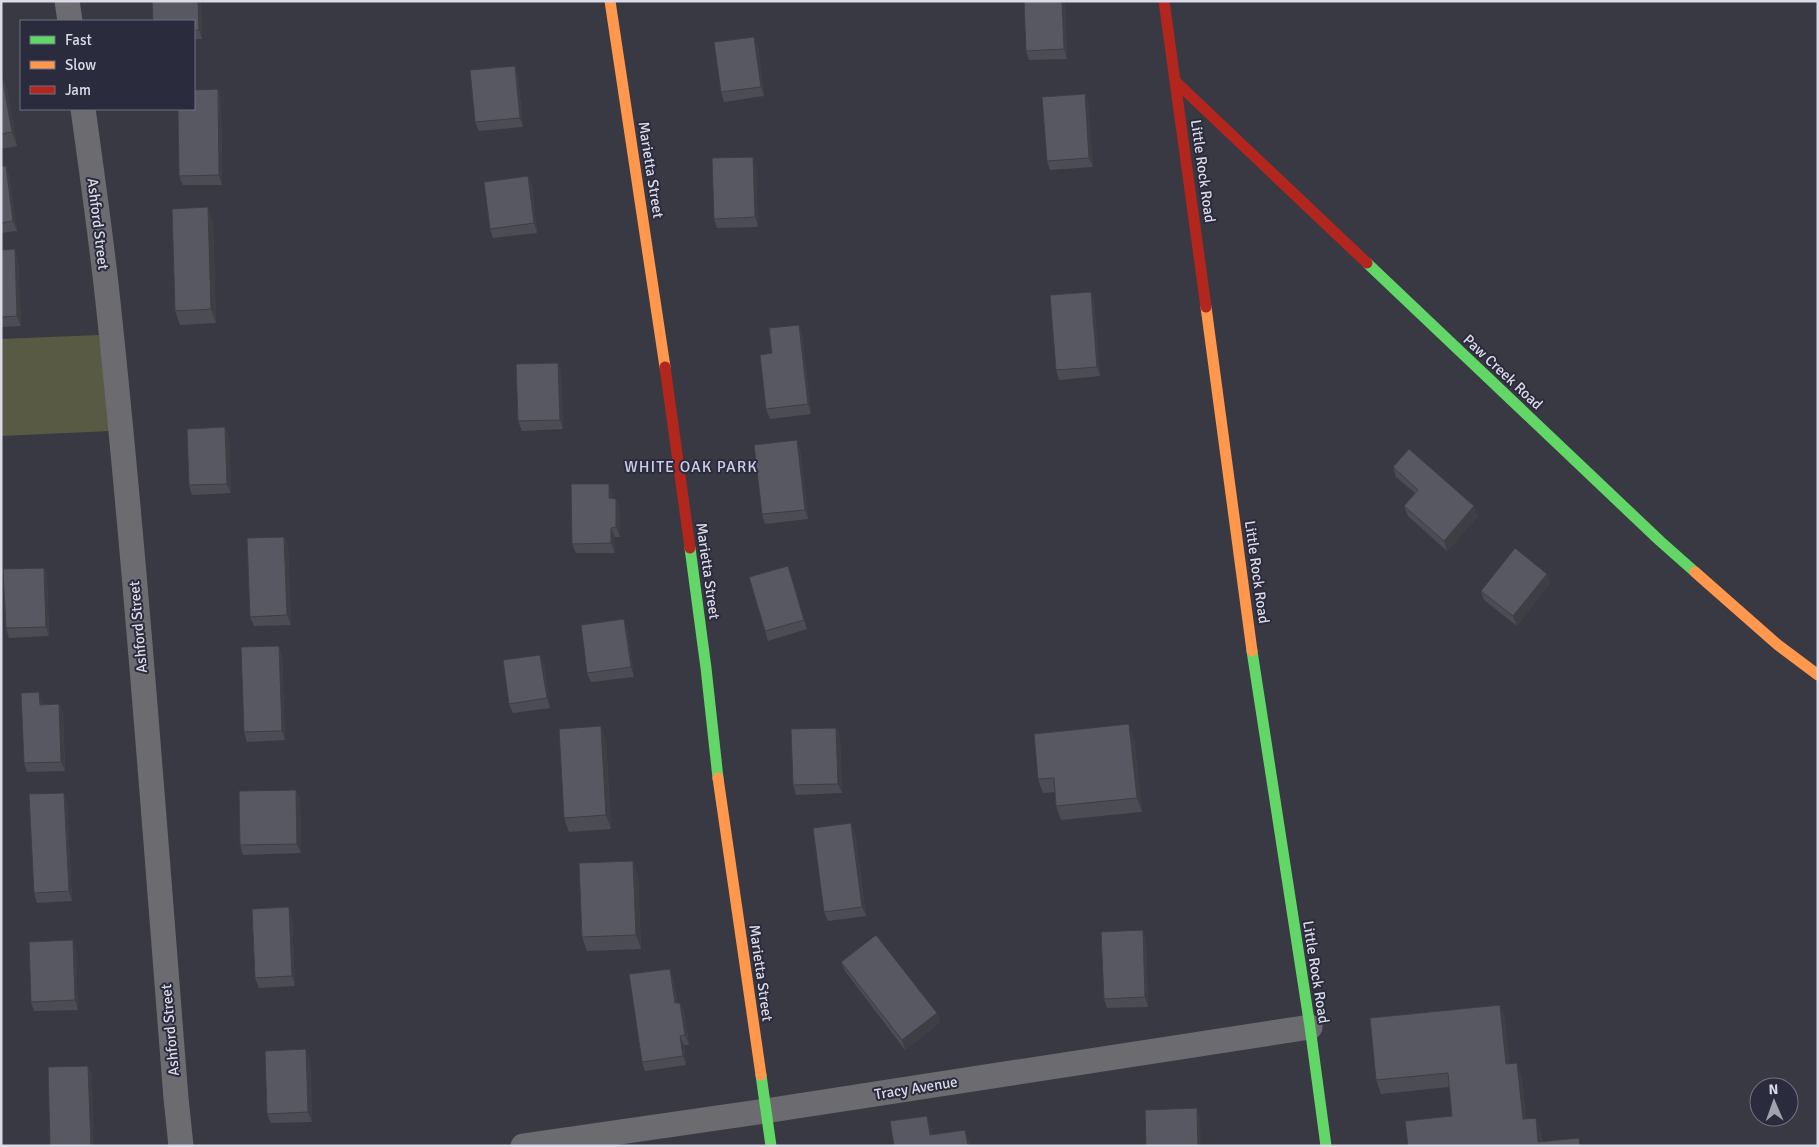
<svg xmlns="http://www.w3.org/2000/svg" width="1819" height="1147" font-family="Signika,sans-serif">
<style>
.green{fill:#585a43}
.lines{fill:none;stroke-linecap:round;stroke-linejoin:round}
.street{stroke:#6b6b70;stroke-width:25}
.fast{stroke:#63d668;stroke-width:11}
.slow{stroke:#ff974d;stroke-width:11}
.jam{stroke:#b3261e;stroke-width:11}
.wall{fill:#4c4c55}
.shaded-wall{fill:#3e3e45}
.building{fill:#585863;stroke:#3e3e45}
.labels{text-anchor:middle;stroke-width:4;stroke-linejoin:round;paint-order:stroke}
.street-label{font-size:15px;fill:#dbdbe8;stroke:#2b2b3e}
.neighbourhood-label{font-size:16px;letter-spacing:1px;fill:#cdcee6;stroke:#2b2b3e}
</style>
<rect width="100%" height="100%" fill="#393944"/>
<path class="green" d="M99 335 110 431 1 436V339Z"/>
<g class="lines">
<g class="street">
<path d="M67 1 70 21"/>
<path d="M83 109C92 173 101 237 108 302 136 567 155 833 176 1098L181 1146"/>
<path d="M523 1146 765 1111 1310 1027"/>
</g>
<g class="fast">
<path d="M1367 263 1660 541 1695 572"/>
<path d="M690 548 706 668 718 778"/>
<path d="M1252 651 1310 1027 1326 1146"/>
<path d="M761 1075 771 1146"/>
</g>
<g class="slow">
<path d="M610 1 665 367"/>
<path d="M1206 307 1252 651"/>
<path d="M1695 572 1778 645 1818 675"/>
<path d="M718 778 761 1075"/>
</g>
<g class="jam">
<path d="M1164 1 1206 307"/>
<path d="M1176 82 1367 263"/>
<path d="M665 367 690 548"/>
</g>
</g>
<g class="wall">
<path d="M201 1 202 39H194V21Z"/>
<path d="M1065 1 1067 59 1029 60 1026 51Z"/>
<path d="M758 46 764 96 724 102 721 92Z"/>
<path d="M515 66 518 76 523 127 479 131 475 122Z"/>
<path d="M1 76H2L7 90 17 146 1 149Z"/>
<path d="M218 89 221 99 222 185H183L179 176Z"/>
<path d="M1085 94 1088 103 1093 167 1050 170 1047 161Z"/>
<path d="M1 166H6L9 175 17 231 1 233Z"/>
<path d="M756 166 758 227 717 228 714 219Z"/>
<path d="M528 176 532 186 537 233 493 238 490 229Z"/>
<path d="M213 221 216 323 180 325 175 311Z"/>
<path d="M1 250 18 259 21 326 1 327Z"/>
<path d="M1091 292 1094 301 1100 376 1059 380 1056 370Z"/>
<path d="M799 325 802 334 811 414 770 419 766 409 772 353Z"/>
<path d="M558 363 561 372 563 429 522 431 518 421Z"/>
<path d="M225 427 229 437 231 493 192 495 189 485Z"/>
<path d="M797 440 800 450 808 519 765 524 762 514Z"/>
<path d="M1393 467 1478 516 1447 551 1408 516 1404 506 1415 493 1396 477Z"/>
<path d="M612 493V498L620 508V537H615V553H576L572 544Z"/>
<path d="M284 537 288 546 291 625 254 626 250 617Z"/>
<path d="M44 568 47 577 49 636 9 638 6 628Z"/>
<path d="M791 575 807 629 768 641 765 631Z"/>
<path d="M1550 583 1517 626 1484 600 1481 591Z"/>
<path d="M627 629 634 677 591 682 587 673Z"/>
<path d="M279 646 282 656 285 740 247 742 244 732Z"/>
<path d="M544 664 550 708 513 713 509 704Z"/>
<path d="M43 702V704H59L63 713 65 771 27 772 24 763Z"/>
<path d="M836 728 840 737 842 793 796 795 793 785Z"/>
<path d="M1134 738 1142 812 1061 820 1056 806 1055 792 1043 793 1038 779Z"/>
<path d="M606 740 611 829 569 832 564 818Z"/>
<path d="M296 790 300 799 301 853 243 855 240 845Z"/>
<path d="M67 802 72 901 37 903 34 893Z"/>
<path d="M855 833 866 916 828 921 824 912Z"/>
<path d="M638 875 641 949 587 951 582 937Z"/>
<path d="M292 917 295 986 259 988 255 978Z"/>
<path d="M1143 930 1146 940 1148 1007 1107 1008 1104 999Z"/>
<path d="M76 950 78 1010 34 1011 31 1002Z"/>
<path d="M841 962 937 1013 940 1022 905 1050 845 971Z"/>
<path d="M673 978 677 1003H680L684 1012 689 1045H684L686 1065 645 1071 642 1062Z"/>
<path d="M1500 1005 1505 1019 1509 1063 1522 1077 1526 1119 1541 1132 1542 1142 1582 1146H1408L1452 1116 1449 1087 1381 1094 1376 1080Z"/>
<path d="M310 1059 312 1122 271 1123 267 1114Z"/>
</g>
<g class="shaded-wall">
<path d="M198 1H201L202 39 199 30Z"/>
<path d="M1062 1H1065L1067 59 1064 49Z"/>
<path d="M754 37 758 46 764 96 761 87Z"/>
<path d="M515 66 518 76 523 127 520 118Z"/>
<path d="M2 76 7 90 17 146 12 132Z"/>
<path d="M218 89 221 99 222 185 219 175Z"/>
<path d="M1085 94 1088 103 1093 167 1089 158Z"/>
<path d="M753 157 756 166 758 227 755 217Z"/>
<path d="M6 166 9 175 17 231 13 221Z"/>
<path d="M528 176 532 186 537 233 534 223Z"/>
<path d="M208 207 213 221 216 323 211 309Z"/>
<path d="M15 249 18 259 21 326 17 316Z"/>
<path d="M1091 292 1094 301 1100 376 1097 367Z"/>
<path d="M799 325 802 334 811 414 808 404Z"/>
<path d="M558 363 561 372 563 429 560 420Z"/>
<path d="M225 427 229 437 231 493 227 484Z"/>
<path d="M797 440 800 450 808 519 805 510Z"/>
<path d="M609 484 612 493V508L609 498Z"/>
<path d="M616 499 620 508V537L616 527Z"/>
<path d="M1474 506 1478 516 1447 551 1444 541Z"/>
<path d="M611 528 615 537V553L611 543Z"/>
<path d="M284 537 288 546 291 625 287 615Z"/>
<path d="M788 566 791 575 807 629 804 620Z"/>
<path d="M44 568 47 577 49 636 46 627Z"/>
<path d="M1547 574 1550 583 1517 626 1513 616Z"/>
<path d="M624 619 627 629 634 677 631 667Z"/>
<path d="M279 646 282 656 285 740 282 731Z"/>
<path d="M540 655 544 664 550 708 547 698Z"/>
<path d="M39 692 43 702V714L40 705Z"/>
<path d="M59 704 63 713 65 771 61 762Z"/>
<path d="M1129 724 1134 738 1142 812 1137 798Z"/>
<path d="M601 726 606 740 611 829 606 815Z"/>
<path d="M836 728 840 737 842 793 838 784Z"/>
<path d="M296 790 300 799 301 853 297 844Z"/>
<path d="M64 793 67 802 72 901 69 891Z"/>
<path d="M851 823 855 833 866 916 862 907Z"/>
<path d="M633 861 638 875 641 949 636 935Z"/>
<path d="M289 907 292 917 295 986 292 976Z"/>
<path d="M1143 930 1146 940 1148 1007 1145 997Z"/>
<path d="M73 940 76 950 78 1010 75 1000Z"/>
<path d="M670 969 673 978 678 1013 675 1003Z"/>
<path d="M680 1003 684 1012 689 1045 685 1035Z"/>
<path d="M1500 1005 1505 1019 1511 1078 1506 1064Z"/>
<path d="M937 1013 940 1022 905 1050 902 1040Z"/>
<path d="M680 1036 684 1045 686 1065 683 1056Z"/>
<path d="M306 1049 310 1059 312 1122 308 1112Z"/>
<path d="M1517 1063 1522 1077 1528 1133 1523 1119Z"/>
<path d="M88 1066 92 1075 94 1146H91Z"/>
<path d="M1197 1108 1200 1117 1201 1146H1198Z"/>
<path d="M927 1116 932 1130 934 1146 930 1135Z"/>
<path d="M1536 1118 1541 1132 1542 1146 1538 1142Z"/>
<path d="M965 1130 971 1144V1146H968Z"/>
</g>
<g class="building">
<path d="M152 1H198L199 30H194V21H153Z"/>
<path d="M1024 1H1062L1064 49 1026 51Z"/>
<path d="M754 37 761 87 721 92 714 42Z"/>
<path d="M515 66 520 118 475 122 470 70Z"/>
<path d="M1 76H2L12 132 1 134Z"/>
<path d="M218 89 219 175 179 176 178 109H194V90Z"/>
<path d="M1085 94 1089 158 1047 161 1042 97Z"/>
<path d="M753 157 755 217 714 219 712 158Z"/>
<path d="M1 166H6L13 221 1 223Z"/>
<path d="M528 176 534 223 490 229 484 182Z"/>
<path d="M208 207 211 309 175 311 172 209Z"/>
<path d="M15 249 17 316 1 317V250Z"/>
<path d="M1091 292 1097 367 1056 370 1050 295Z"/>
<path d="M799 325 808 404 766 409 760 355 772 353 769 328Z"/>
<path d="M558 363 560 420 518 421 516 364Z"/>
<path d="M225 427 227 484 189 485 187 429Z"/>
<path d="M797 440 805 510 762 514 754 445Z"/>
<path d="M1409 449 1474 506 1444 541 1404 506 1418 490 1393 467Z"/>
<path d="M571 484H609V498L616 499V527L611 528V543L572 544Z"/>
<path d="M284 537 287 615 250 617 247 538Z"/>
<path d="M1515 548 1547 574 1513 616 1481 591Z"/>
<path d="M788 566 804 620 765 631 749 577Z"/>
<path d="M44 568 46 627 6 628 3 569Z"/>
<path d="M624 619 631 667 587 673 581 625Z"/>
<path d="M279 646 282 731 244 732 241 647Z"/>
<path d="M540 655 547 698 509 704 503 660Z"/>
<path d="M39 692 40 705 59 704 61 762 24 763 21 693Z"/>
<path d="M1129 724 1137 798 1056 806 1054 778 1038 779 1034 734Z"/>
<path d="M601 726 606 815 564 818 559 729Z"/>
<path d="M836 728 838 784 793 785 791 729Z"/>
<path d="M296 790 297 844 240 845 239 791Z"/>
<path d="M64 793 69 891 34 893 29 794Z"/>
<path d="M851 823 862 907 824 912 813 828Z"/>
<path d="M633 861 636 935 582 937 579 863Z"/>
<path d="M289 907 292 976 255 978 252 909Z"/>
<path d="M1143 930 1145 997 1104 999 1101 932Z"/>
<path d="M876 935 937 1013 902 1040 841 962Z"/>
<path d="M73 940 75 1000 31 1002 29 942Z"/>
<path d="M670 969 675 1003H680L685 1035 680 1036 683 1056 642 1062 629 974Z"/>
<path d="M1500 1005 1506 1064 1517 1063 1523 1119 1536 1118 1538 1142 1579 1138 1580 1146H1408L1405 1121 1452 1116 1448 1073 1376 1080 1370 1018Z"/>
<path d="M306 1049 308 1112 267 1114 265 1051Z"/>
<path d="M88 1066 91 1146H50L48 1067Z"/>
<path d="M1197 1108 1198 1146H1146L1145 1110Z"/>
<path d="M927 1116 930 1135 965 1130 968 1146H894L890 1121Z"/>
</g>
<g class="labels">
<g class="street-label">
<text transform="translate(651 170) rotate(81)" y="5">Marietta Street</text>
<text transform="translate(1203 171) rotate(82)" y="5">Little Rock Road</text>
<text transform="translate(98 224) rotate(83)" y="5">Ashford Street</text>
<text transform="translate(1503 372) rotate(43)" y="5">Paw Creek Road</text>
<text transform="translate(708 571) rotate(82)" y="5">Marietta Street</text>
<text transform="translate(1257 572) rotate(82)" y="5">Little Rock Road</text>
<text transform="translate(138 627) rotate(-95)" y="5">Ashford Street</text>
<text transform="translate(1316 972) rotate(81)" y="5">Little Rock Road</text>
<text transform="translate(761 973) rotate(82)" y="5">Marietta Street</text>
<text transform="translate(170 1030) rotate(-95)" y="5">Ashford Street</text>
<text transform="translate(916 1088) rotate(-9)" y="5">Tracy Avenue</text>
</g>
<g class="neighbourhood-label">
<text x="691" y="472">WHITE OAK PARK</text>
</g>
</g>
<rect width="1819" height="1147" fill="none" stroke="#dbdbe8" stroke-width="5"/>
<rect x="20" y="20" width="175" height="90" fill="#2b2b3e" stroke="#717182"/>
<rect x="30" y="36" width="25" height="8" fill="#63d668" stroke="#717182"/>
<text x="65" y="45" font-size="15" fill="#dbdbe8">Fast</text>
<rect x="30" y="61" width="25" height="8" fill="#ff974d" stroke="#717182"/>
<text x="65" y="70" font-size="15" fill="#dbdbe8">Slow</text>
<rect x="30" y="86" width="25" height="8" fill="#b3261e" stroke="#717182"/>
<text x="65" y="95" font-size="15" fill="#dbdbe8">Jam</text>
<g transform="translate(1774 1102) rotate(358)"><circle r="24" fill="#2b2b3e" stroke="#717182"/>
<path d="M0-4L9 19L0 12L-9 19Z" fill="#a2a2af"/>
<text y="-8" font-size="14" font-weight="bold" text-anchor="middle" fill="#dbdbe8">N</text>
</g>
</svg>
